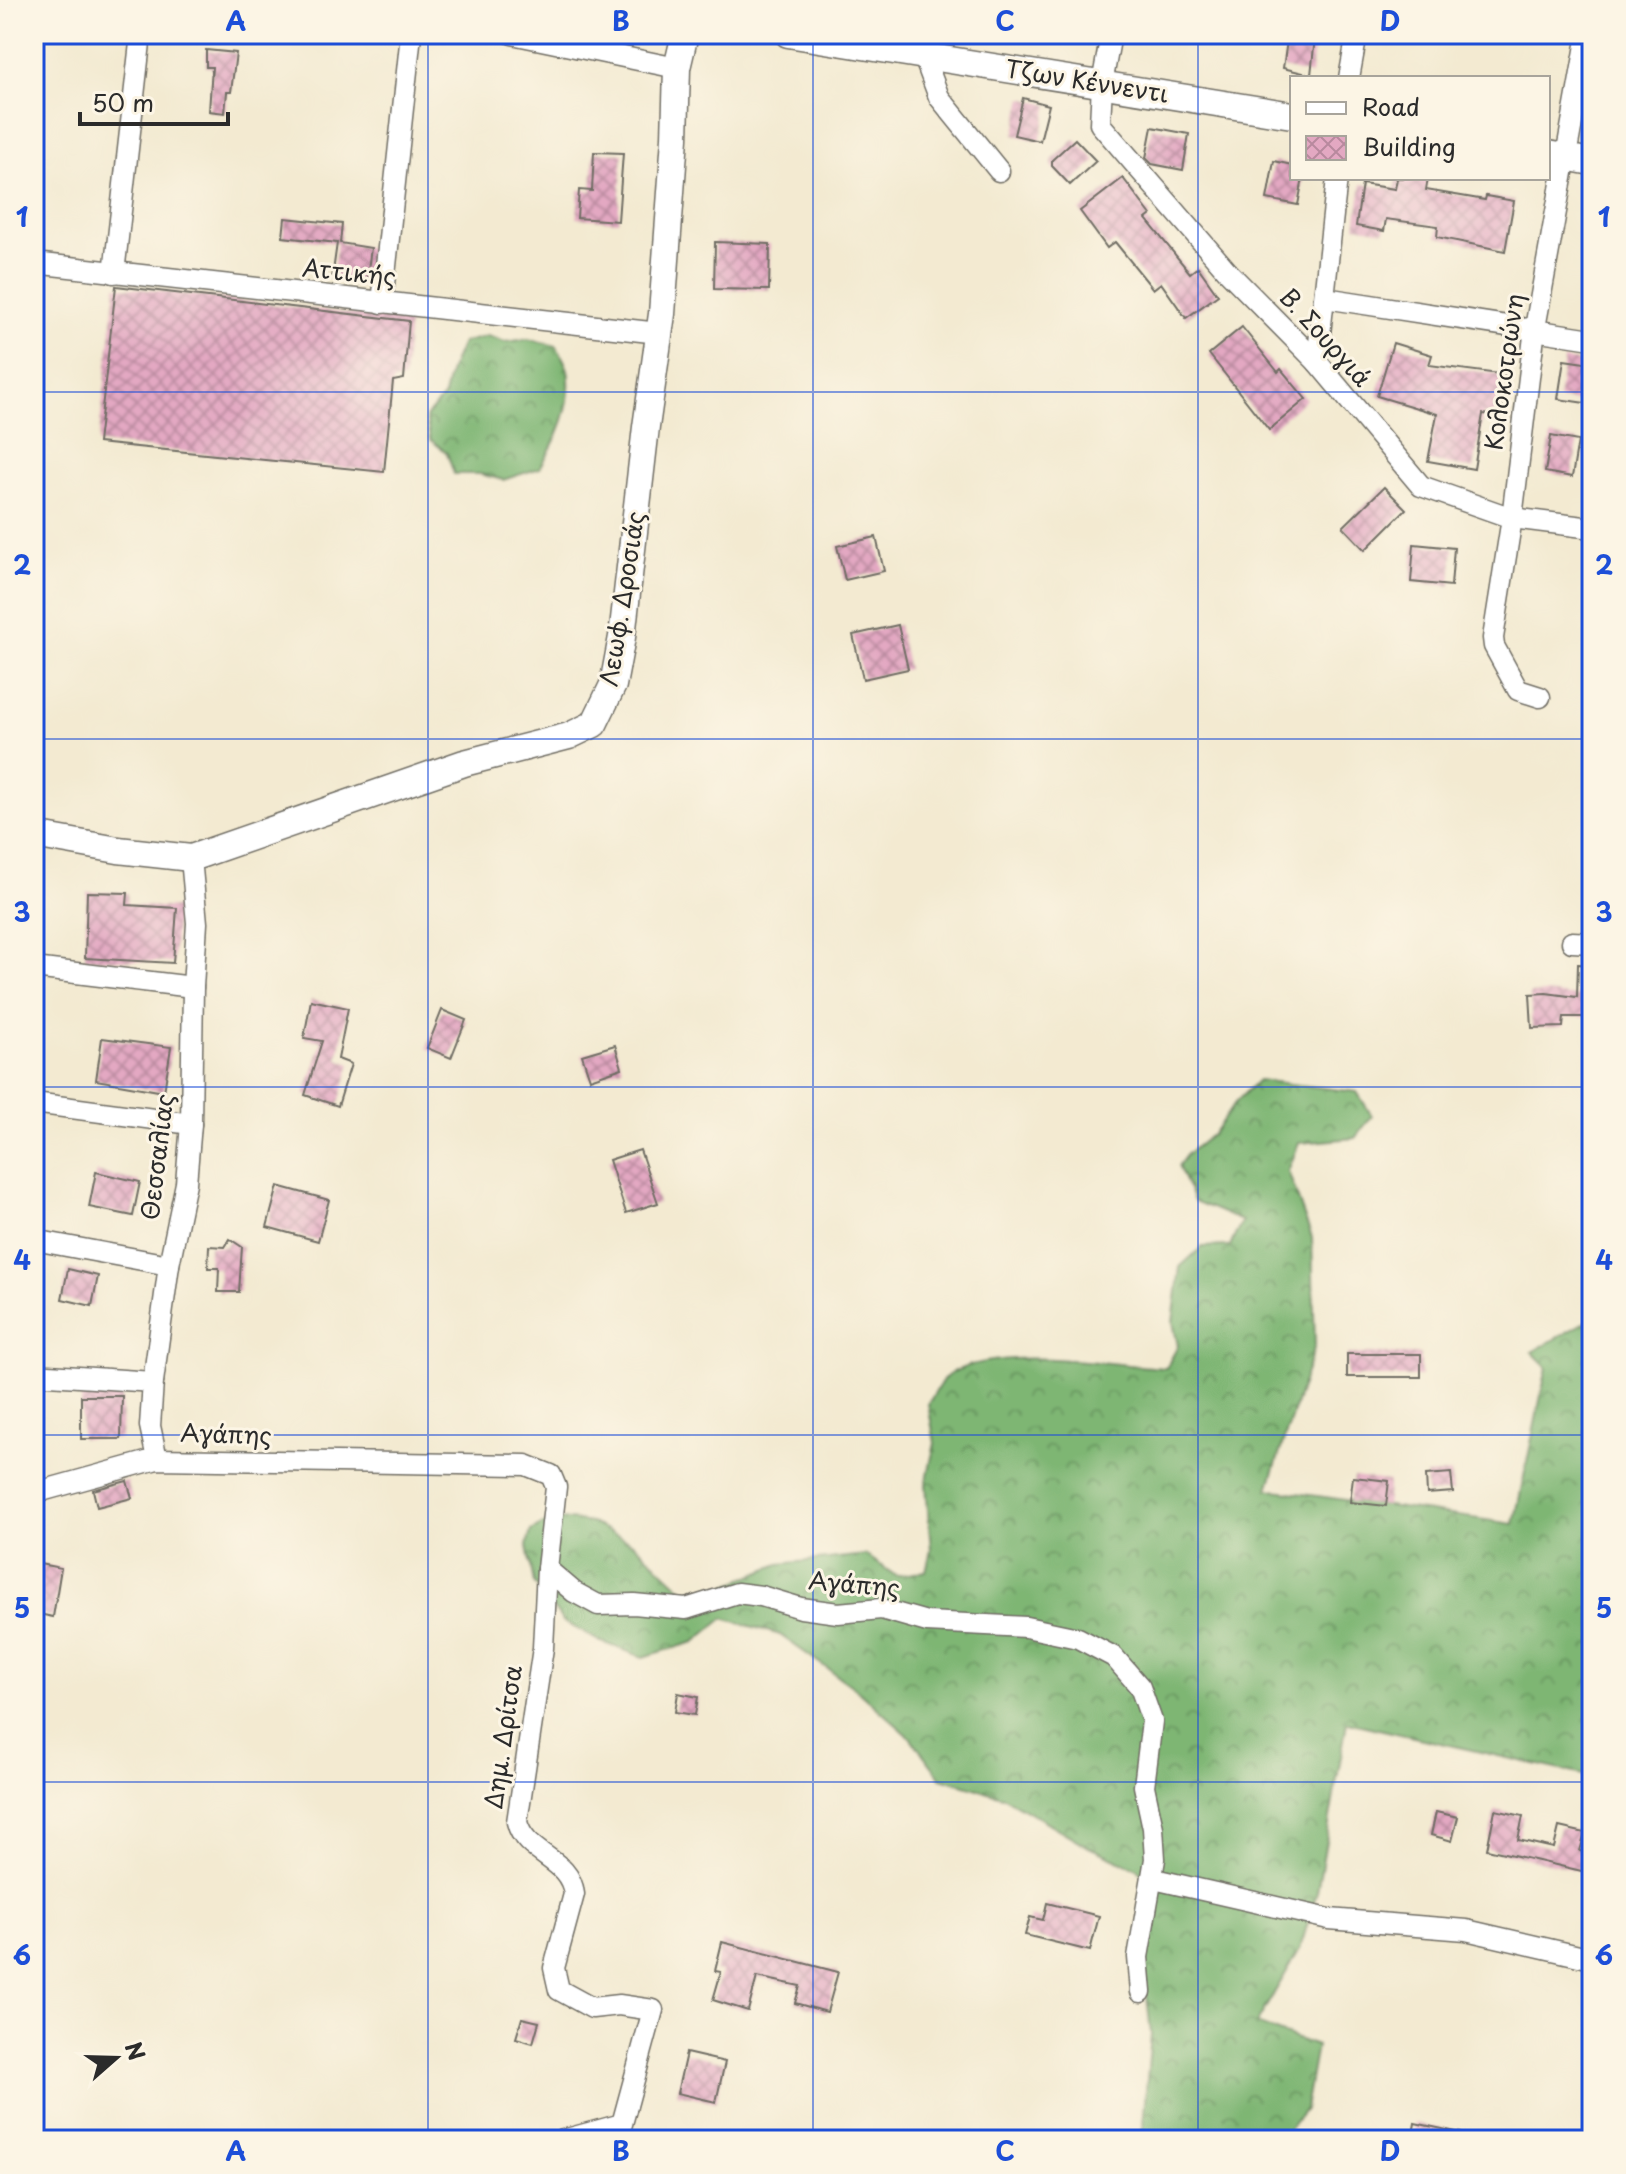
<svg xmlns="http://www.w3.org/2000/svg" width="1626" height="2174" font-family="'Playpen Sans',sans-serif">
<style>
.forest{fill:url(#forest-crowns);stroke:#54704f;stroke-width:2}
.building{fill:url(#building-cross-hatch)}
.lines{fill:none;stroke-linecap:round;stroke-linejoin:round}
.minor-casing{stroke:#716e65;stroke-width:23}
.tertiary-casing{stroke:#716e65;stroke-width:29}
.minor{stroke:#fff;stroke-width:20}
.tertiary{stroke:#fff;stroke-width:26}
.grid{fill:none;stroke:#1d4ed8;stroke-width:2;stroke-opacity:0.55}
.labels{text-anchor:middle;stroke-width:6;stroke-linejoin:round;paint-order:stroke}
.street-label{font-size:24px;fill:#2b2b2b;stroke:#fcf5e5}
.neatline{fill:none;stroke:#1d4ed8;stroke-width:3}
.grid-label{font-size:26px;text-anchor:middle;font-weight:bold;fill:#1d4ed8}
</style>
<defs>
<pattern id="forest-crowns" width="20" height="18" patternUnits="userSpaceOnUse" patternTransform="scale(2)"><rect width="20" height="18" fill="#7eb673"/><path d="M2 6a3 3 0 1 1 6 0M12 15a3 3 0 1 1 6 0" fill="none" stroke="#67945f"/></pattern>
<pattern id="building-cross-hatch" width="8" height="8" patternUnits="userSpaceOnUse" patternTransform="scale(2)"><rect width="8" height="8" fill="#e3a8c2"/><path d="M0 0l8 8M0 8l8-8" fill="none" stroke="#b8899e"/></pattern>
</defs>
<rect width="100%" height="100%" fill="#fcf5e5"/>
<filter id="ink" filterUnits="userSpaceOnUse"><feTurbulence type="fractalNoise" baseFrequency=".0125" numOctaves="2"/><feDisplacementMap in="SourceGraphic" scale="16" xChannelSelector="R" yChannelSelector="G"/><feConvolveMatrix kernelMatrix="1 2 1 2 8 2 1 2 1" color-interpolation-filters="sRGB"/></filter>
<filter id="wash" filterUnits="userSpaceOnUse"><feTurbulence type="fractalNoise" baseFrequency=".006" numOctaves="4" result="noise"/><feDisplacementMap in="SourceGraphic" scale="32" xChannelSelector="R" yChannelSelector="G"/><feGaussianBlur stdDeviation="1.8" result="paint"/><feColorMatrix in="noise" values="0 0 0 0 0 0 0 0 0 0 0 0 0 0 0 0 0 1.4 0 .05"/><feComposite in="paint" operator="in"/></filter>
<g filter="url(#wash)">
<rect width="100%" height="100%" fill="#f3ead1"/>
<g class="forest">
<path d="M487 336 505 342 528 339 557 346C560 354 566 362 568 370 574 405 557 439 540 468L503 480 480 474H454L447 453 430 439 426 417 444 396 450 370 462 343Z"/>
<path d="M1258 1080 1357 1092 1372 1116 1355 1138 1299 1143 1288 1171 1312 1238 1315 1345 1268 1489 1514 1524 1547 1367 1532 1352 1592 1318V1777L1347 1722 1317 1892 1300 1949 1256 2024 1316 2046 1305 2109 1281 2140H1138L1142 2135 1151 2034 1143 1959 1157 1894 1138 1869 1089 1847 1002 1796 941 1778 910 1737 856 1689 780 1635 724 1618 695 1642 643 1657 599 1641 563 1621 534 1583 527 1546 531 1531 554 1518 591 1523 635 1544 688 1594 723 1587 779 1564 866 1555 896 1576 926 1571 931 1550 926 1484 935 1443 928 1404C934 1395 941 1379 950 1374 997 1345 1110 1365 1166 1368L1178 1346 1173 1322 1180 1267 1202 1247 1230 1246 1242 1221 1194 1201 1178 1166 1187 1154 1213 1134 1235 1103Z"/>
</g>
<g id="blocks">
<g class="building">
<path d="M1288 34 1315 37 1311 75 1283 68Z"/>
<path d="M206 50 236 53 231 92H227L225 113 209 111 212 67H206Z"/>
<path d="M1023 98 1049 105 1040 141 1014 135Z"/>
<path d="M1152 127 1189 134 1183 170 1152 164 1146 158Z"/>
<path d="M1075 139 1096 161 1070 185 1052 166V160Z"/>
<path d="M594 152 623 153 618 221 577 218 579 190 592 191Z"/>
<path d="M1274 161 1292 165V178H1303L1298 205 1267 199Z"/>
<path d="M1123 178 1151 215 1146 219 1190 273 1198 267 1218 295 1186 318 1161 283 1153 289 1115 242 1107 248 1080 211Z"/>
<path d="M1397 178H1428L1426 190 1485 200 1486 196 1514 201 1505 251 1437 237 1438 226 1386 219 1384 231 1356 226 1362 184 1395 189Z"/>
<path d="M285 218 342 224 340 243 371 248 366 284 332 279 337 243 283 237Z"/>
<path d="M715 242 770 244 769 290 714 289Z"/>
<path d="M116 286 409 321 404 379 393 381 384 472 98 443Z"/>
<path d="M1242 327 1278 372 1281 369 1306 399 1269 430 1209 354Z"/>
<path d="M1393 343 1432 355 1429 365 1507 375 1502 416 1483 414 1474 469 1428 461 1437 414 1377 396Z"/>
<path d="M1564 360 1592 364V404L1558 399Z"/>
<path d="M1551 436 1578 441 1572 477 1545 472Z"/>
<path d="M1384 487 1406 509 1365 550 1343 527Z"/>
<path d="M876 537 884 571 845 580 837 546Z"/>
<path d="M1414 544 1454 548 1451 586 1411 582Z"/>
<path d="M898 625 908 669 863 679 853 635Z"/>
<path d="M87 892 128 893 127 905 177 908 173 963 85 958Z"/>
<path d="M1578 964 1592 965V1017H1564L1563 1027 1532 1028 1530 994 1546 993 1577 997Z"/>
<path d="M311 1000 348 1008 338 1059 351 1064 338 1106 305 1095 322 1041 304 1038Z"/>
<path d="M442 1010 466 1020 451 1058 427 1048Z"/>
<path d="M102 1038 171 1047 164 1092 96 1080Z"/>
<path d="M615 1045 622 1068 590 1079 582 1055Z"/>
<path d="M640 1150 658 1203 626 1213 609 1160Z"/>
<path d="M96 1172 140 1182 133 1216 89 1207Z"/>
<path d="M278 1186 329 1200 318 1241 267 1227Z"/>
<path d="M230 1239 242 1247 239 1292H218L219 1268H208L209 1246 225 1247Z"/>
<path d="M68 1269 98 1276 92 1306 62 1299Z"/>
<rect x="1347" y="1354" width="74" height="23"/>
<path d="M81 1396H122L121 1439H81Z"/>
<path d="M1451 1473 1453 1492 1427 1494 1426 1475Z"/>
<path d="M1353 1477 1389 1481 1386 1506 1350 1502Z"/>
<path d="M127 1481 132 1498 97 1507 93 1490Z"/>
<path d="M34 1563 61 1568 53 1617 34 1613Z"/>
<path d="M678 1693 698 1697 695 1715 675 1712Z"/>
<path d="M1495 1810 1523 1816 1518 1840 1554 1848 1559 1827 1585 1833 1580 1851 1591 1854 1586 1872 1487 1849Z"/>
<path d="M1436 1812 1458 1817 1452 1841 1431 1835Z"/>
<path d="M1047 1903 1099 1916 1090 1951 1025 1935 1030 1917 1043 1920Z"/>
<path d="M722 1942 838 1972 827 2012 795 2003 800 1986 757 1977 748 2011 713 2000 721 1972 715 1971Z"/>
<path d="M522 2018 539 2022 533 2043 516 2038Z"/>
<path d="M686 2053 725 2062 716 2102 677 2093Z"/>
<path d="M1415 2123 1461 2133 1460 2140H1412Z"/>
</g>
</g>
</g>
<g filter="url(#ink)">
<use href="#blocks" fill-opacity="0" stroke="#716e65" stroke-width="2"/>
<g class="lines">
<g class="minor-casing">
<g id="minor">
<path d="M512 34 677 68"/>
<path d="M1111 34 1102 84 1100 124 1228 272 1317 362 1421 486 1512 518 1592 528"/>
<path d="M924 57 939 97 999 171"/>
<path d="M1349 78 1357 34"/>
<path d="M34 263 659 333"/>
<path d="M114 273 141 34"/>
<path d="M1325 298 1592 339"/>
<path d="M382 303 411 34"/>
<path d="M1317 362 1337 178"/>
<path d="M1540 697 1518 690 1494 646 1493 638 1512 518 1535 328 1588 34"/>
<path d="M1572 942 1592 943"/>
<path d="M34 968 193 987"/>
<path d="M34 1103 191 1124"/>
<path d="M34 1240 169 1265"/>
<path d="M34 1374 153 1382"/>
<path d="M157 1459 150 1426 153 1382 169 1265 186 1183 191 1124 193 987 197 923 191 858"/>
<path d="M34 1493 157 1459 526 1465 551 1475 556 1487 547 1569 574 1592 598 1605 634 1604 686 1609 737 1593 761 1596 801 1608 838 1613 881 1609 927 1622 1026 1627 1078 1638 1114 1657 1140 1687 1152 1721 1144 1786 1153 1828 1155 1859 1138 1957 1141 1992"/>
<path d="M547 1569 543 1648 517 1822C525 1856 570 1857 574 1894L554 1968 559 1990 592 2008 619 2005 653 2010 622 2124 563 2140"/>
<path d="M1154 1879 1329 1919 1466 1930 1592 1959"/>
</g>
</g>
<g class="tertiary-casing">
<g id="tertiary">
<path d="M788 34 1292 115"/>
<path d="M1548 154 1592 162"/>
<path d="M34 835 118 850 191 858 464 763 569 736 594 724 613 685 622 637 646 427 662 314 675 138 677 68 685 34"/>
</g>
</g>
<use href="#minor" class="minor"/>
<use href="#tertiary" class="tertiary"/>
</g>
</g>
<path class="grid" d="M428 34V2140M813 34V2140M1198 34V2140M34 392H1592M34 739H1592M34 1087H1592M34 1435H1592M34 1782H1592"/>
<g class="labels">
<g class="street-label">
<text transform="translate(1087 82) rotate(9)" y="8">Τζων Κέννεντι</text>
<text transform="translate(349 273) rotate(6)" y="8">Αττικής</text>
<text transform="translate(1325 338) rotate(48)" y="8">Β. Σουργιά</text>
<text transform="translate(1505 372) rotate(-82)" y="8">Κολοκοτρώνη</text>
<text transform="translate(623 599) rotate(-81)" y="8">Λεωφ. Δροσιάς</text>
<text transform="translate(158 1157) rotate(-83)" y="8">Θεσσαλίας</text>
<text transform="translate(226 1435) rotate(2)" y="8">Αγάπης</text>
<text transform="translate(854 1585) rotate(5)" y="8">Αγάπης</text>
<text transform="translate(504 1737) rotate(-82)" y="8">Δημ. Δρίτσα</text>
</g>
</g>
<rect width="1626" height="2174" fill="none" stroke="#fcf5e5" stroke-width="88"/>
<rect x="1290" y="76" width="260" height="104" fill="#fcf5e5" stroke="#a8a49b" stroke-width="2"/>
<rect x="1306" y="102" width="40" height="12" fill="#ffffff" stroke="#a8a49b" stroke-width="2"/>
<text x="1362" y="116" font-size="24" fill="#2b2b2b">Road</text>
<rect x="1306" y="136" width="40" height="24" fill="url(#building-cross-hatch)" stroke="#a8a49b" stroke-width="2"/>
<text x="1362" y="156" font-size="24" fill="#2b2b2b">Building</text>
<g transform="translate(116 2058) rotate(70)" stroke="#fcf5e5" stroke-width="6" paint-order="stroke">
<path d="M0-6L14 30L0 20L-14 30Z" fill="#2b2b2b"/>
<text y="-12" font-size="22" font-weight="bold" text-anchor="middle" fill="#2b2b2b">N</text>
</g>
<path d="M80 112v12h148v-12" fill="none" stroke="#2b2b2b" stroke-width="4"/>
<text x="92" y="112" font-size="24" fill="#2b2b2b" stroke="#fcf5e5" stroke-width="6" paint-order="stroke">50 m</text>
<rect x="44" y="44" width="1538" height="2086" class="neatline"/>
<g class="grid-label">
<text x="236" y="31">A</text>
<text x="621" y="31">B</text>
<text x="1005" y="31">C</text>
<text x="1390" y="31">D</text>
<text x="22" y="227">1</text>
<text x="1604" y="227">1</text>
<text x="22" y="575">2</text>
<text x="1604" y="575">2</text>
<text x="22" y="922">3</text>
<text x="1604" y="922">3</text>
<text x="22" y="1270">4</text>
<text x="1604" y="1270">4</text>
<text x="22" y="1618">5</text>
<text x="1604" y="1618">5</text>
<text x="22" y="1965">6</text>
<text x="1604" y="1965">6</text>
<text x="236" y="2161">A</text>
<text x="621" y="2161">B</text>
<text x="1005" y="2161">C</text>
<text x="1390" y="2161">D</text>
</g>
</svg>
